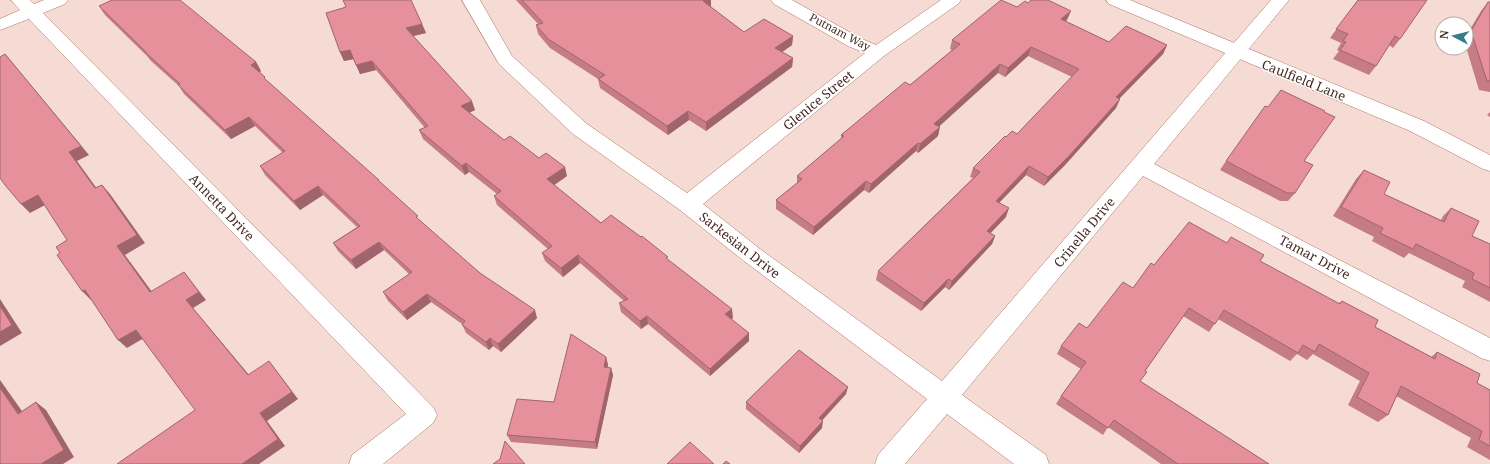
<svg xmlns="http://www.w3.org/2000/svg" width="1490" height="464" font-family="'Noto Serif',serif">
<style>
.lines{fill:none;stroke-linecap:round;stroke-linejoin:round}
.minor-casing{stroke:#ad7163;stroke-width:1}
.secondary-casing{stroke:#ad7163;stroke-width:1}
.minor{fill:#fff;fill-rule:evenodd}
.secondary{fill:#fff;fill-rule:evenodd}
.wall{fill:#c57c84}
.shaded-wall{fill:#a0656c}
.building{fill:#e5909a;stroke:#a0656c}
.labels{text-anchor:middle;stroke-width:3;stroke-linejoin:round;paint-order:stroke}
.far-street-label{font-size:11px;fill:#462c27;stroke:#fff}
.street-label{font-size:13px;fill:#462c27;stroke:#fff}
</style>
<rect width="100%" height="100%" fill="#f6dbd4"/>
<g class="lines">
<g class="minor-casing">
<g id="minor">
<path d="M11 0H30L34 4 44 0H68L65 4 43 13 433 407 437 415 433 423 383 464H349L352 455 406 414 29 19 0 30V19L20 10Z"/>
<path d="M462 0H480L512 56 587 124 687 193 865 53 848 46 774 4 771 0H792L860 38 876 45 941 0H961L958 4 884 56 703 204 760 249 942 381 1271 0H1289L1154 164 1490 338V361L1481 358 1143 176 962 395 1046 455 1049 464H1014L947 414 905 464H875L878 455 927 399 744 261 680 210 573 134 499 64Z"/>
</g>
</g>
<g class="secondary-casing">
<path id="secondary" d="M1106 0H1130L1424 121 1490 155V171L1483 169 1410 131 1109 4Z"/>
</g>
<use href="#minor" class="minor"/>
<use href="#secondary" class="secondary"/>
</g>
<g class="wall">
<path d="M516 0H711V6L710 7 744 32 793 36 792 45 782 52 793 58 792 67 706 131 689 120 668 135 600 88 598 79 550 48 538 34 536 25 538 24Z"/>
<path d="M1358 0 1400 39 1393 48 1389 45 1376 66 1369 75 1333 59 1339 51 1337 50 1341 43 1330 38Z"/>
<path d="M1488 2H1490V92L1479 90 1466 47V36L1481 11Z"/>
<path d="M99 6 256 62 261 71 259 73 267 81 381 183 420 221 480 273 537 318 501 352 493 346 489 350 466 333 462 324 431 302 407 320 388 301 383 292 409 274 384 250 356 269 338 251 333 243 357 227 323 195 300 210 265 175 260 166 283 153 255 126 231 139 184 94 179 86 151 61 147 56 105 15Z"/>
<path d="M1017 7 1067 20 1065 21 1109 42 1167 45 1163 54 1120 98V99L1116 108 1065 165 1044 186 1026 175 999 203 1006 217 990 233 995 236 992 244 949 290 945 287 921 311 876 280 878 271 973 178 970 177 973 168 1006 137 1017 134 1072 77 1028 56 1005 77 998 73 939 126 938 136 918 153 916 151 869 193 864 190 813 235 776 209V200L797 183V176L841 139V135L910 85 952 50 950 49 952 40Z"/>
<path d="M422 24 426 33 413 36 475 110 469 113 504 140 539 158 567 176 554 185 601 223 668 260 733 318 731 319 749 341 710 376 648 324 641 329 621 312 619 303 624 301 580 263 563 277 545 261 542 253 548 249 497 205 494 196 497 194 469 172 465 175 423 139 419 130 425 128 376 70 360 74 354 59 344 61 340 52Z"/>
<path d="M1490 112V117L1487 115Z"/>
<path d="M1226 161H1304L1295 193 1288 201H1280L1220 170Z"/>
<path d="M1364 170 1384 194 1441 220 1443 216 1451 208 1472 236 1490 244V302L1462 287 1465 281 1409 253 1404 258 1372 241 1374 237 1333 216 1356 179Z"/>
<path d="M1154 265 1339 303 1342 301 1375 327 1431 357 1437 352 1477 383 1490 390V460L1467 447 1471 438 1396 396 1388 415 1378 422 1348 405 1360 381 1313 354 1307 360 1297 354 1290 361 1218 319 1209 332 1183 316 1145 371 1140 381 1269 464H1161L1108 427 1103 435 1056 404 1061 396 1081 369 1057 354 1061 346 1087 328 1133 288Z"/>
<path d="M606 357 608 365 607 367 611 368 613 375 597 449 511 442 507 435 554 402Z"/>
<path d="M846 394 822 420V428L799 453 746 409V402Z"/>
</g>
<g class="shaded-wall">
<path d="M705 0H711V6L703 10V1Z"/>
<path d="M1071 11 1067 20 1058 28 1061 19Z"/>
<path d="M422 24 426 33 409 37 406 28Z"/>
<path d="M793 36 792 45 775 57V48Z"/>
<path d="M1167 45 1163 54 1112 106 1116 97Z"/>
<path d="M1031 47 1028 56 1005 77 1008 68Z"/>
<path d="M350 50 354 59 344 61 340 52Z"/>
<path d="M5 54 89 155 77 161 103 197 95 188 69 152Z"/>
<path d="M793 58 792 67 706 131V122Z"/>
<path d="M372 61 376 70 360 74 356 65Z"/>
<path d="M256 62 261 71 256 74 251 65Z"/>
<path d="M1000 64 998 73 932 133 934 124Z"/>
<path d="M1120 99 1116 108 1065 165 1044 186 1048 177Z"/>
<path d="M472 101 475 110 464 115 461 106Z"/>
<path d="M688 111 689 120 668 135 667 126Z"/>
<path d="M249 117 255 126 231 139 225 130Z"/>
<path d="M940 127 938 136 918 153 920 144Z"/>
<path d="M918 143 916 151 869 193 871 184Z"/>
<path d="M466 163 469 172 465 175 462 166Z"/>
<path d="M1029 166 1026 175 993 209 996 201Z"/>
<path d="M565 167 567 176 550 188 547 179Z"/>
<path d="M866 181 864 190 813 235 814 227Z"/>
<path d="M102 185 110 194 145 243 125 255 158 300 150 292 117 246Z"/>
<path d="M318 186 323 195 300 210 294 201Z"/>
<path d="M38 195 47 204 30 213 21 204Z"/>
<path d="M1009 208 1006 217 984 240 987 231Z"/>
<path d="M995 236 992 244 949 290 952 281Z"/>
<path d="M379 242 384 250 356 269 351 260Z"/>
<path d="M578 255 580 263 563 277 561 268Z"/>
<path d="M184 272 191 281 206 300 193 308 255 382 248 375 186 300Z"/>
<path d="M948 279 945 287 921 311 924 303Z"/>
<path d="M85 290 94 298 91 300 82 291Z"/>
<path d="M427 294 431 302 407 320 403 312Z"/>
<path d="M0 299 22 333 0 346Z"/>
<path d="M732 309 733 318 726 322 725 314Z"/>
<path d="M535 310 537 318 501 352 498 344Z"/>
<path d="M647 316 648 324 641 329 640 321Z"/>
<path d="M136 330 144 338 127 348 118 340Z"/>
<path d="M749 333V341L710 376V369Z"/>
<path d="M490 338 493 346 489 350 486 342Z"/>
<path d="M606 357 608 365 606 375 604 367Z"/>
<path d="M269 361 275 369 298 399 267 421 285 446 259 464H242L260 413Z"/>
<path d="M611 368 613 375 597 449 595 442Z"/>
<path d="M0 380 29 421 18 414 0 388Z"/>
<path d="M848 387 846 394 818 425 819 418Z"/>
<path d="M36 402 46 410 74 457 63 464H41Z"/>
<path d="M823 421 822 428 799 453 800 446Z"/>
</g>
<g class="building">
<path d="M112 0H180L256 62 251 65 265 77 264 78 379 180H378L418 216 416 217 480 273 535 310 498 344 490 338 486 342 462 325 465 321 427 294 403 312 383 292 412 272 379 242 351 260 333 243 360 226 318 186 294 201 260 166 285 151 249 117 225 130 178 85 180 84 145 52H146L99 6Z"/>
<path d="M343 0H411L422 24 406 28 472 101 461 106 504 140 510 136 539 158 546 153 565 167 547 179 601 223 611 215 641 237 642 236 668 257 666 258 732 309 725 314 749 333 710 369 647 316 640 321 619 303 628 299 578 255 561 268 542 253 552 246 494 196 501 191 466 163 462 166 419 130 428 126 372 61 356 65 350 50 340 52 326 13 346 7Z"/>
<path d="M522 0H705L703 1 744 32 764 19 793 36 775 48 793 58 706 122 688 111 667 126 598 79 605 75 548 39 536 25 543 23Z"/>
<path d="M1001 0 1017 7 1025 1 1028 3 1031 0H1048L1071 11 1061 19 1109 42 1126 26 1167 45 1116 97 1120 99 1069 156 1048 177 1029 166 996 201 1009 208 987 231 995 236 952 281 948 279 924 303 878 271 980 172 973 168 1005 136 1006 137 1012 131 1017 134 1079 69 1031 47 1008 68 1000 64 934 124 940 127 920 144 918 143 871 184 866 181 814 227 776 200 802 179 797 176 844 136 841 135 905 82 910 85 960 44 952 40Z"/>
<path d="M1358 0H1427L1400 39 1395 36 1376 66 1340 50 1346 42 1343 41 1348 34 1336 29Z"/>
<path d="M1488 2H1490V81H1487L1471 31Z"/>
<path d="M5 54 81 146 69 152 95 188 102 185 137 235 117 246 150 292 184 272 199 292 186 300 248 375 269 361 292 392 260 413 278 439 242 464H117L195 410 136 330 118 340 85 290 82 291 57 255 60 253 56 247 67 240 38 195 21 204 5 185 0 178V57Z"/>
<path d="M1281 90 1325 111 1324 112 1335 117 1304 161 1313 165 1295 193H1287L1226 161 1265 106 1268 107Z"/>
<path d="M1364 170 1390 182 1384 194 1444 222 1451 208 1479 221 1472 236 1490 244V288L1472 279 1474 273 1416 244 1413 249 1380 233 1383 228 1341 207Z"/>
<path d="M1189 222 1227 243 1231 237 1264 255 1260 261 1340 304 1342 301 1378 320 1375 327 1435 359 1437 352 1480 374 1477 383 1490 390V446L1479 440 1482 431 1401 386 1388 415 1357 397 1369 373 1319 344 1315 352 1303 345 1298 353 1224 310 1215 324 1189 308 1145 371 1147 372 1140 381 1269 464H1178L1114 420 1108 428 1061 396 1086 362 1061 346 1079 323 1087 328 1123 282 1133 288 1151 263 1154 265Z"/>
<path d="M0 306 12 325 0 332Z"/>
<path d="M571 334 606 357 604 367 611 368 595 442 507 435 517 399 554 402Z"/>
<path d="M799 350 848 387 819 418 823 421 800 446 746 402Z"/>
<path d="M0 388 18 414 36 402 64 450 41 464H0Z"/>
<path d="M505 441 525 464H493L500 459Z"/>
<path d="M690 442 714 464H667Z"/>
<path d="M726 461 730 464H723Z"/>
</g>
<g class="labels">
<g class="far-street-label">
<text transform="translate(840 32) rotate(28)" y="4">Putnam Way</text>
</g>
<g class="street-label">
<text transform="translate(1304 80) rotate(22)" y="5">Caulfield Lane</text>
<text transform="translate(818 100) rotate(-39)" y="5">Glenice Street</text>
<text transform="translate(222 207) rotate(46)" y="5">Annetta Drive</text>
<text transform="translate(1084 232) rotate(-50)" y="5">Crinella Drive</text>
<text transform="translate(740 245) rotate(38)" y="5">Sarkesian Drive</text>
<text transform="translate(1315 257) rotate(28)" y="5">Tamar Drive</text>
</g>
</g>
<g transform="translate(1454 36) rotate(277)"><circle r="19" fill="#ffffff" stroke="#b5aba9"/>
<path d="M0-3L7 15L0 10L-7 15Z" fill="#377c8a"/>
<text y="-6" font-size="11" font-weight="bold" text-anchor="middle" fill="#462c27">N</text>
</g>
</svg>
